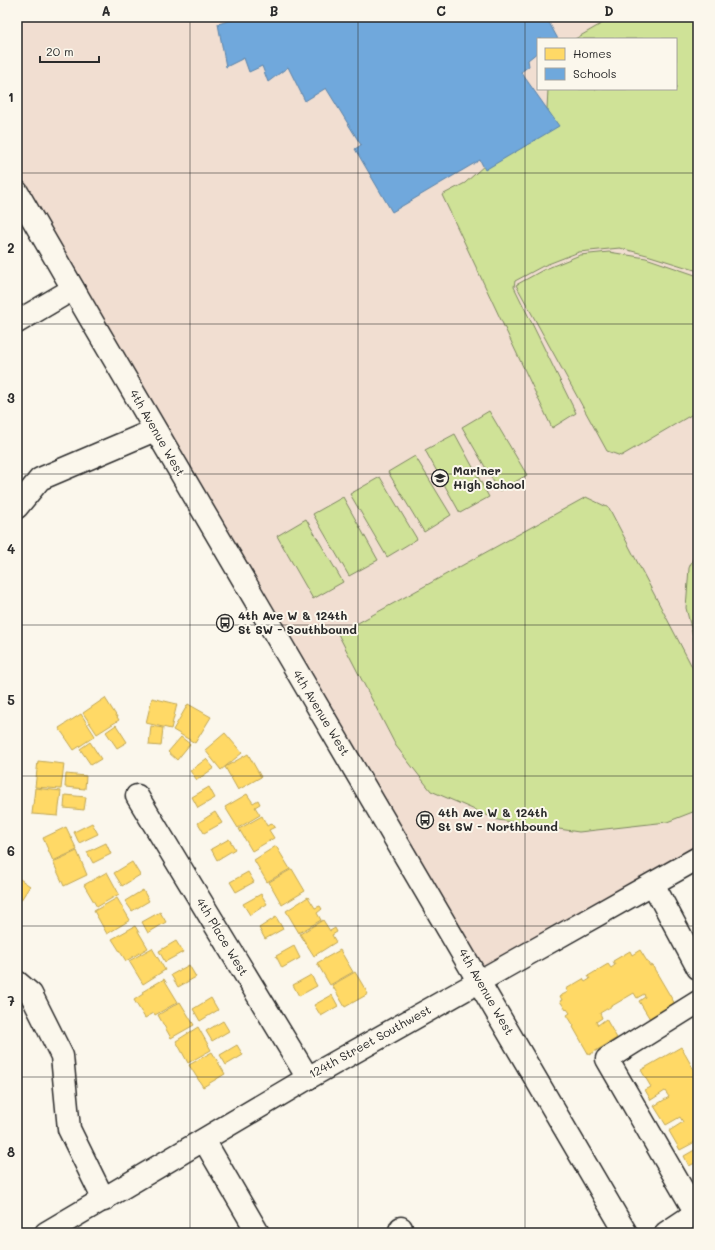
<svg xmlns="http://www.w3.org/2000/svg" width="715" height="1250" font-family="Mali,sans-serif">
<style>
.built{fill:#f1ded1;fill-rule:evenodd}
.green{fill:#cfe297;stroke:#7d8661}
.homes{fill:#ffd966;stroke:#bfa554}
.schools{fill:#6fa8dc;stroke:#5b82a7}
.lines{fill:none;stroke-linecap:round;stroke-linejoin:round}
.minor-casing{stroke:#2b2b2b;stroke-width:25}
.minor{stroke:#fbf7ec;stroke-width:22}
.grid{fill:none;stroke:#2b2b2b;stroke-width:1;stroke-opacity:0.55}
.labels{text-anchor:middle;stroke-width:4;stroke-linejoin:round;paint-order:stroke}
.street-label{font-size:12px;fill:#2b2b2b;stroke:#fbf7ec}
.poi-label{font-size:12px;font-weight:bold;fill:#2b2b2b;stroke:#fbf7ec;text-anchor:start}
.neatline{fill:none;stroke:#2b2b2b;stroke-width:1.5}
.grid-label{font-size:13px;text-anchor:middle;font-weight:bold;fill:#2b2b2b}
</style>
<rect width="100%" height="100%" fill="#fbf7ec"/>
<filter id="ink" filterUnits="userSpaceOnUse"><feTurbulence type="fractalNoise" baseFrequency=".025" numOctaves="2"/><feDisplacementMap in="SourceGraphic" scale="8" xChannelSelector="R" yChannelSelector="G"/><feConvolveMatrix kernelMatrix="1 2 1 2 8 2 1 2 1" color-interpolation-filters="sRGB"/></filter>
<g filter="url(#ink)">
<path class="built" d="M17 17H698V858L480 981 17 192ZM538 39H676V89H538Z"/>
<g class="green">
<path d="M613 17H698V271L647 255 620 248 579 252 543 266 515 281 514 287 576 413 552 428 442 195 465 183 547 109 548 89H676V39H575Z"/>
<path d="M609 252 646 258 698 276V411L621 456 607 451 516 285 543 270 580 255Z"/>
<path d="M489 411 527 475 499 491 462 427Z"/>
<path d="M455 434 489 497 460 513 425 450Z"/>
<path d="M415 456 451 515 424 532 388 472Z"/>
<path d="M380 477 417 539 387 557 350 494Z"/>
<path d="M343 497 378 560 349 576 313 514Z"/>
<path d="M586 497 609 508 698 678V810L667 822 579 832 498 820 431 791 396 746 338 634Z"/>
<path d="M306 519 343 582 313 599 277 536Z"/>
<path d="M698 547V649L695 644 686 608 689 568Z"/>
</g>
<g class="homes">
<path d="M105 698 119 720 97 734 83 713Z"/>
<path d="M152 698 177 704 171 729 146 723Z"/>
<path d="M188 704 211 717 195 743 173 730Z"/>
<path d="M81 714 95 736 74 750 59 728Z"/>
<path d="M116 725 127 742 117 748 106 732Z"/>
<path d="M151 726 163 728 161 746 149 745Z"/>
<path d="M225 733 242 753 221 770 205 750Z"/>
<path d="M181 737 190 744 177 760 168 752Z"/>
<path d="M90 742 101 759 91 765 80 749Z"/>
<path d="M248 754 261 777 238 790 225 767Z"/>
<path d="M206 759 214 768 197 780 190 771Z"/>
<path d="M38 761 64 764 61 789 35 787Z"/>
<path d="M66 774 86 776 85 789 65 787Z"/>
<path d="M209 787 215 798 198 808 192 797Z"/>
<path d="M35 788 61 791 58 816 32 814Z"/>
<path d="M247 794 253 803 258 800 260 804 255 807 260 815 238 828 225 807Z"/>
<path d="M65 795 86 797 84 810 64 808Z"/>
<path d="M215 812 222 823 204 833 198 823Z"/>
<path d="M262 816 267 826 272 823 275 827 269 830 274 838 252 851 239 829Z"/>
<path d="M92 823 98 834 79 843 74 832Z"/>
<path d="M66 827 77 850 53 861 43 838Z"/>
<path d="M229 839 235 849 217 860 211 849Z"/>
<path d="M106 843 111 854 93 863 87 852Z"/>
<path d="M276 846 290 869 267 882 254 860Z"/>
<path d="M77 851 87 875 64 886 53 862Z"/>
<path d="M132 862 140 875 122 886 114 873Z"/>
<path d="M292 869 305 891 282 905 269 882Z"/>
<path d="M107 872 119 894 97 907 84 885Z"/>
<path d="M248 872 254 882 236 892 230 882Z"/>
<path d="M17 877 30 886 17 906Z"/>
<path d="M143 890 149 901 132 911 125 901Z"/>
<path d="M261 894 267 904 250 915 243 904Z"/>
<path d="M308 897 315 908 320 906 322 909 317 913 321 920 299 933 286 911Z"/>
<path d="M117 898 130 920 107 934 94 911Z"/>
<path d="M160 912 166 922 148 933 142 922Z"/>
<path d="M276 917 283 929 265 939 259 928Z"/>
<path d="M323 920 330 931 335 928 337 932 332 935 336 942 314 956 300 934Z"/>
<path d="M135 926 148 948 126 961 112 939Z"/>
<path d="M176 941 183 952 165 962 159 951Z"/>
<path d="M294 946 300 958 282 968 276 956Z"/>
<path d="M152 948 165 970 143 984 129 961Z"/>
<path d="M340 950 353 972 330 985 317 963Z"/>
<path d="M640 950 650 966 652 965 675 1004 650 1019 639 1001 645 997 644 994 637 998 634 993 600 1013 602 1018 596 1022 598 1025 606 1019 617 1038 589 1055 573 1027 574 1026 567 1015 570 1013 567 1009 566 1010 560 1001 562 1000 560 996 568 992 566 989 583 979 585 982 590 979 588 976 608 964 611 968 615 965 613 961 630 951 632 955Z"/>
<path d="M189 965 196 977 178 987 171 975Z"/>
<path d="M355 972 368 994 345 1007 332 985Z"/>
<path d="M311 975 317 986 299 996 293 985Z"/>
<path d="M164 979 178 1002 155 1015 154 1013 145 1018 134 1000 143 994 142 992Z"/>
<path d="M332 995 338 1006 321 1016 314 1005Z"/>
<path d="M211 998 218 1010 200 1021 193 1009Z"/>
<path d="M180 1002 194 1025 171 1038 158 1015Z"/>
<path d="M223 1021 229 1031 212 1041 206 1031Z"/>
<path d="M198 1027 211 1050 188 1063 176 1041Z"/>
<path d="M237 1045 243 1055 226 1065 220 1055Z"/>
<path d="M681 1047 698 1077V1147L695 1142 680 1150 669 1131 683 1122 680 1117 666 1125 654 1106 669 1097 665 1091 651 1100 645 1090 651 1087 641 1070Z"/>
<path d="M212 1052 225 1074 203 1087 189 1065Z"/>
<path d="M698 1148V1168L695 1163 689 1166 684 1156Z"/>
</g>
<path class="schools" d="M241 17H546L558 39H538V52L528 60 529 66 521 72 559 126 485 170 480 160 392 212 355 149 361 145 326 88 305 101 288 67 268 82 262 66 249 72 244 58 226 67 218 24Z"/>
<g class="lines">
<g class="minor-casing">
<g id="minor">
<path d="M17 192C218 540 424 885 626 1233"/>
<path d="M17 322 73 289"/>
<path d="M17 507 40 479 155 430"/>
<path d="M137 796 308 1078"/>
<path d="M653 884 698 968"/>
<path d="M17 982 31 994 62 1056 69 1129 104 1200"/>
<path d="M698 1002 607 1059 696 1213 698 1212"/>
<path d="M204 1140 258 1233"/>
<path d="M46 1233 308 1078 698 858"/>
<path d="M399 1233 401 1228"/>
<path d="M666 1233 696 1213"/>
</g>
</g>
<use href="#minor" class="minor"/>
</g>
</g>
<path class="grid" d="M190 17V1233M358 17V1233M525 17V1233M17 173H698M17 324H698M17 474H698M17 625H698M17 776H698M17 926H698M17 1077H698"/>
<defs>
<g id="school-ring" transform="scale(0.9)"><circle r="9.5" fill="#fbf7ec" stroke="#2b2b2b" stroke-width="1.5"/><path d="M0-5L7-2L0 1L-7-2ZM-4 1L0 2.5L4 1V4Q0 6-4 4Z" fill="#2b2b2b"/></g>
<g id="bus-ring" transform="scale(0.9)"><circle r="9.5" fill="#fbf7ec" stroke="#2b2b2b" stroke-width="1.5"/><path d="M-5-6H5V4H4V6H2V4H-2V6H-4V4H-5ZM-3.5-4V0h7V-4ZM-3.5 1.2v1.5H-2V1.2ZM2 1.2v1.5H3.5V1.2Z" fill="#2b2b2b"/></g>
</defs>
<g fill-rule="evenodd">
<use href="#school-ring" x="440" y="478"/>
<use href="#bus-ring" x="225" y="623"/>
<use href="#bus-ring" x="425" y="820"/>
</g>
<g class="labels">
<g class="street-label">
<text transform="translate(157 433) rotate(60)" y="4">4th Avenue West</text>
<text transform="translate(321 713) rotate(59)" y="4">4th Avenue West</text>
<text transform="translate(222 937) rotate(59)" y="4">4th Place West</text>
<text transform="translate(486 992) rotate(60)" y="4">4th Avenue West</text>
<text transform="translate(370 1042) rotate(-29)" y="4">124th Street Southwest</text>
</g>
<g class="poi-label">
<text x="453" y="475">Mariner<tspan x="453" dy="14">High School</tspan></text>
<text x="238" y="620">4th Ave W &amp; 124th<tspan x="238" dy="14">St SW - Southbound</tspan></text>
<text x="438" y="817">4th Ave W &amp; 124th<tspan x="438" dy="14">St SW - Northbound</tspan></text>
</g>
</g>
<rect width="715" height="1250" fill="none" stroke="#fbf7ec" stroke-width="44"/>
<rect x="537" y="38" width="140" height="52" fill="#fbf7ec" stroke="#a8a59f"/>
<rect x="545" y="48" width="20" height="12" fill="#ffd966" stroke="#a8a59f"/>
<text x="573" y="58" font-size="12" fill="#2b2b2b">Homes</text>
<rect x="545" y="68" width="20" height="12" fill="#6fa8dc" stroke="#a8a59f"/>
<text x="573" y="78" font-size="12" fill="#2b2b2b">Schools</text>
<path d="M40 56v6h59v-6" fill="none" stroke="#2b2b2b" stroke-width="2"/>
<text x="46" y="56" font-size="12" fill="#2b2b2b" stroke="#fbf7ec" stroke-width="3" paint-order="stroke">20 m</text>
<rect x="22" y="22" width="671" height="1206" class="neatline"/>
<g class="grid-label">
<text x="106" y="16">A</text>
<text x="274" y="16">B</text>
<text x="441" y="16">C</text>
<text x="609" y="16">D</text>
<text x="11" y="102">1</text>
<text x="11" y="253">2</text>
<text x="11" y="403">3</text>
<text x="11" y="554">4</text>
<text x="11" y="705">5</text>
<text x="11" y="856">6</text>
<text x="11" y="1006">7</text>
<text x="11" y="1157">8</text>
</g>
</svg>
